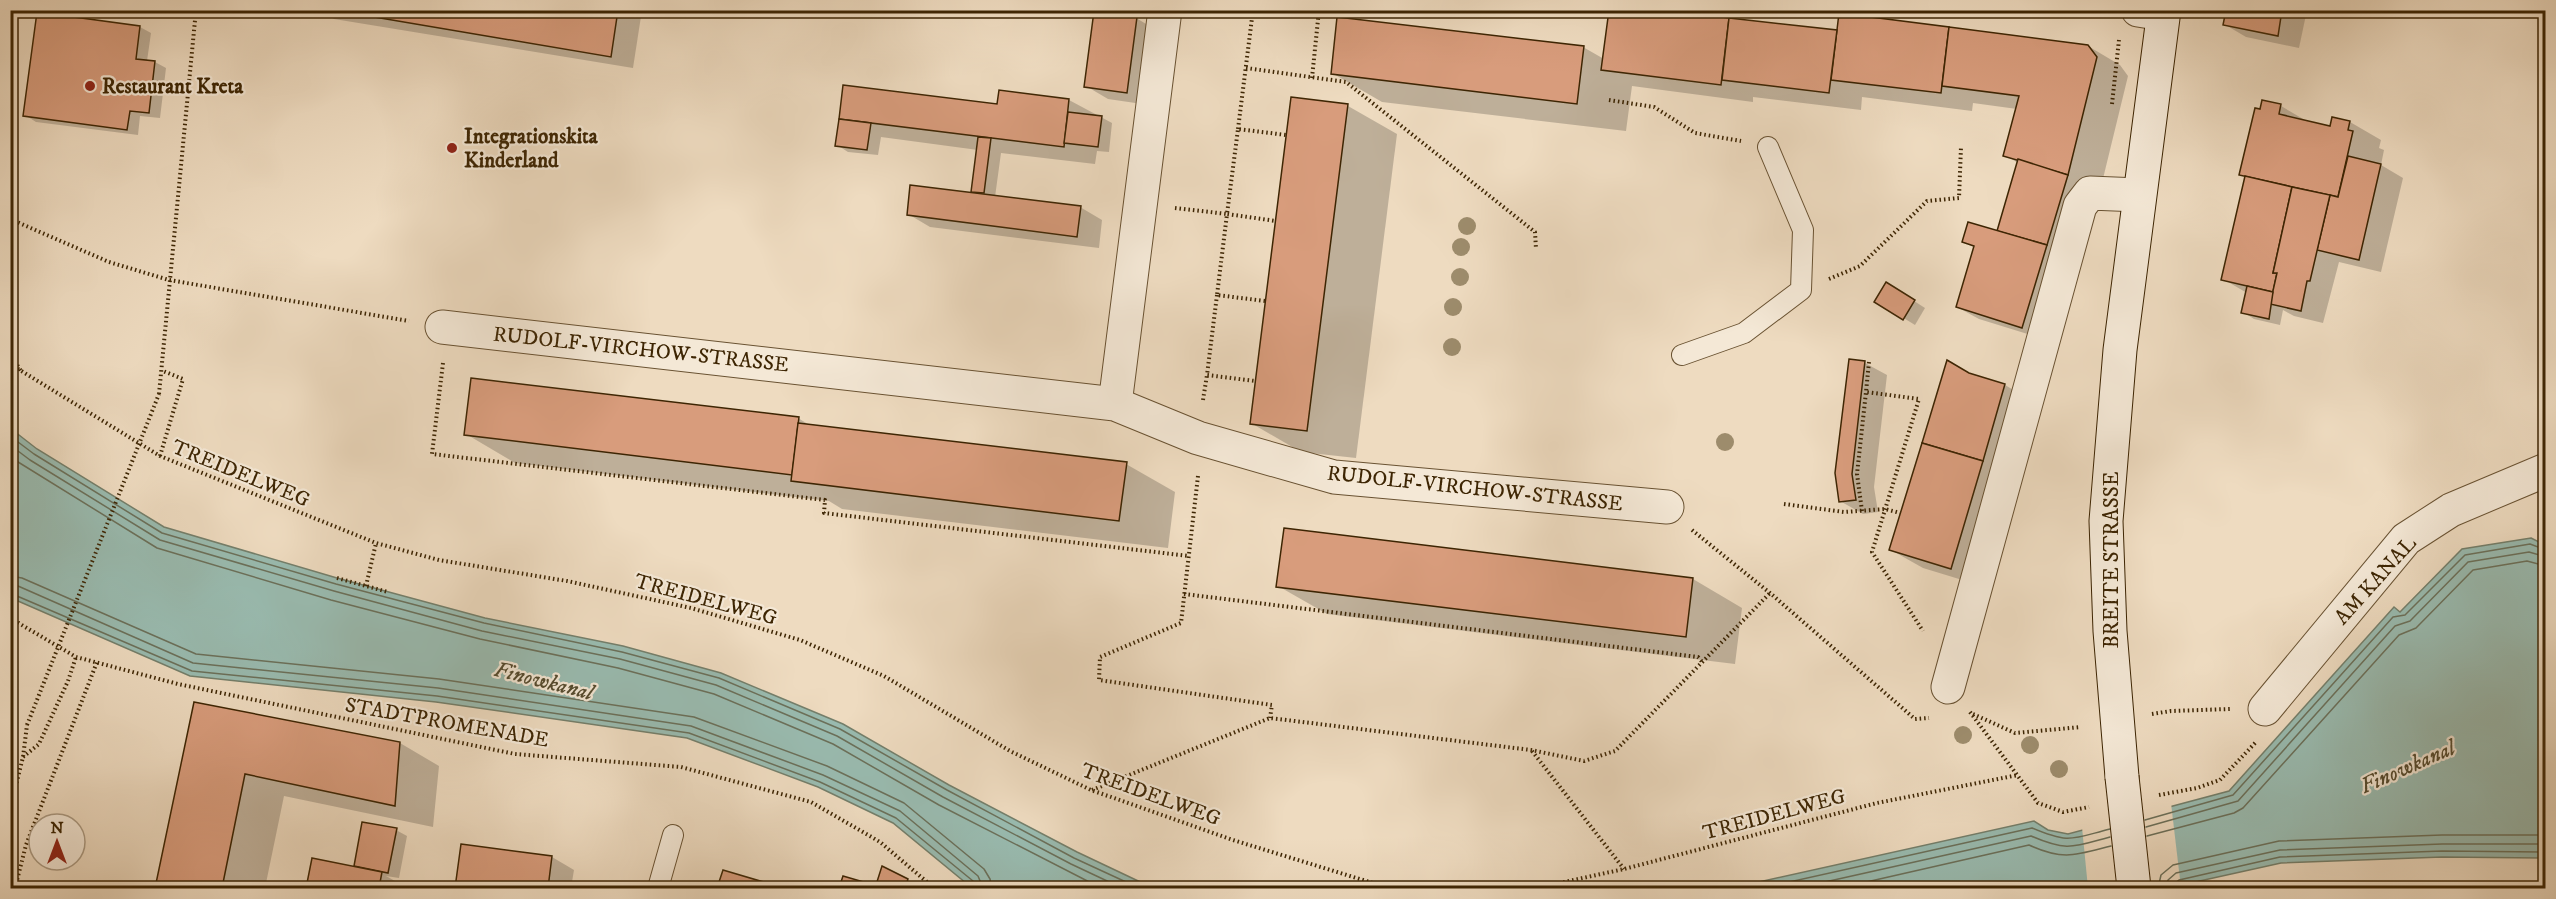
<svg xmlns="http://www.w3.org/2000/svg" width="2556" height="899" font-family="'IM FELL DW Pica',serif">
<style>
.water{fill:#99bbb0;stroke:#747f6b;stroke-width:1.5}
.pier{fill:#eedbc0}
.shadow{fill:#0003;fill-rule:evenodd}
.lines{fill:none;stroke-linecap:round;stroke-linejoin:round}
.shore{stroke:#6b705a;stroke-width:1.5}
.building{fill:#d89c7c;stroke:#3d2503;stroke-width:1.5}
.lane-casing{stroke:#695232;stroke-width:22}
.street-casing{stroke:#695232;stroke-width:35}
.secondary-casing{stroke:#3d2503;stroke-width:35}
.path{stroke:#3d2503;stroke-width:4;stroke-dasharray:1.5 3;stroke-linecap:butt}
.lane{stroke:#f4e8d6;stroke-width:20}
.street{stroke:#f4e8d6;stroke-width:33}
.secondary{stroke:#f4e8d6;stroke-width:33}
.secondary-bridge-casing{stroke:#3d2503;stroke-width:35;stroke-linecap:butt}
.path-bridge{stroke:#3d2503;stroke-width:4;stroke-dasharray:1.5 3;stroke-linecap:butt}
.secondary-bridge{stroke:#f4e8d6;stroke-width:33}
.tree{fill:#9d8c6c}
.poi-dot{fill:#8f2418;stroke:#f4e8d6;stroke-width:2}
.labels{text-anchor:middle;stroke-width:4.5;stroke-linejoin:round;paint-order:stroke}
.poi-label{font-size:21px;font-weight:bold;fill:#3d2503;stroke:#f4e8d6;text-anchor:start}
.street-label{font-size:21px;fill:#3d2503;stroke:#f4e8d6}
.water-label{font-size:22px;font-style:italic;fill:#544a2e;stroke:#f4e8d6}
</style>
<rect width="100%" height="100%" fill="#eedbc0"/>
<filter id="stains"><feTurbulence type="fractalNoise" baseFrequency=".00333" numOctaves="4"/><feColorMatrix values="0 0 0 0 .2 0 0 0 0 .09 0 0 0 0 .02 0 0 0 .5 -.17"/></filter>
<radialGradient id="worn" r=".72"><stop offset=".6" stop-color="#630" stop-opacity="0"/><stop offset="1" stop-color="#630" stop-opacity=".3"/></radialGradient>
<g class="water">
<path d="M10 428 37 449 164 527 337 578 485 618 623 646 721 673 843 724 949 785 1077 852 1153 888H972L893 823 818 787 687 738 436 702 190 676 11 598Z"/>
<path d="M2531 538 2545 545V858L2442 857 2281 863 2168 888H1732L2034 821 2048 830 2068 834 2229 791 2394 607 2400 612 2462 549Z"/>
</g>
<path class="pier" d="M2171 803 2181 888H2088L2082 827Z"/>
<g class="shadow">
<path d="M320 10H642L633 68 334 19Z"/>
<path d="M1660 10 1838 32 1840 15 2088 46 2120 65 2128 76 2100 191 2044 339 1979 319 1957 307 1975 248 1964 242 1998 233 2018 163 2005 155 2017 109 1973 103 1972 111 1862 97 1861 110 1753 97V102L1632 86 1626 131 1382 102 1332 73 1583 47 1604 59Z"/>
<path d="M2227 10H2307L2299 48 2246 37 2224 24Z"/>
<path d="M38 14 140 27 151 33 147 61 155 62 166 68 160 118 140 116 138 135 36 122 25 115Z"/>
<path d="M1136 18 1158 31 1149 105 1108 99 1086 86Z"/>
<path d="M844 86 998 106 1000 91 1069 100 1112 123 1109 152 1097 151 1095 164 1001 153 995 197 1080 207 1102 220 1099 248 930 227 908 214 972 194 978 150 881 137 878 155 848 152 837 145ZM1066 112H1069L1068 126 1065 125Z"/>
<path d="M1292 98 1348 106 1397 134 1356 458 1301 452 1251 423Z"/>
<path d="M2263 102 2281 106 2310 123 2331 128 2333 119 2350 122 2381 140 2379 148 2384 150 2381 165 2403 178 2381 272 2339 262 2323 323 2294 316 2283 310 2280 325 2254 319 2243 312 2247 293 2223 279 2247 178 2241 174Z"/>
<path d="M1897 290 1925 308 1915 325 1876 301Z"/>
<path d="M1865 363 1887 375 1874 487 1878 512 1863 514 1840 501Z"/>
<path d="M1971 375 2005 385 2027 398 1982 586 1923 568 1891 550Z"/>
<path d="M798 418 811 426 1126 464 1175 492 1168 548 842 509 829 501 515 463 466 434Z"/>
<path d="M1285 529 1693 579 1742 608 1735 664 1327 614 1278 586Z"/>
<path d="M195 703 400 743 439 766 433 827 284 796 265 888H157Z"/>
<path d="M396 830 407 836 399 878 386 876 404 886 403 888H307L314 860 361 869 356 866Z"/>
<path d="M462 846 552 857 574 870 571 888H457Z"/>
<path d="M883 868 908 880 922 888H877Z"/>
<path d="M724 872 779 888H718Z"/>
<path d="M844 878 873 887 876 888H840Z"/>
</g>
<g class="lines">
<g class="shore">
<path d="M10 436 34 454 162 533 336 584 484 623 622 652 719 678 840 729 947 790 1074 858 1139 888"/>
<path d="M10 445 30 460 160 540 334 591 482 631 620 659 716 685 837 736 943 797 1071 864 1122 888"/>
<path d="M10 457 157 548 331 600 480 639 618 668 714 694 833 744 939 805 1101 888"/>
<path d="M10 576 22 578 196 654 439 679 694 717 827 766 904 803 984 869 990 879 992 888"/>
<path d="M10 585 18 586 193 663 438 688 691 726 823 775 900 811 978 876 983 888"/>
<path d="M10 593 192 671 437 696 689 733 820 782 896 818 973 881 975 888"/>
<path d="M2145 820 2233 795 2393 617 2405 615 2465 555 2530 544 2546 550"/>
<path d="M2146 827 2238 801 2395 626 2410 621 2468 562 2529 552 2546 557"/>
<path d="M2147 836 2234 813 2243 808 2399 635 2416 628 2473 570 2527 561 2546 566"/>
<path d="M1762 888 2032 828C2070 844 2071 839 2110 829"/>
<path d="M1798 888 2031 836C2068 852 2073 847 2110 837"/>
<path d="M1840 888 2029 845C2064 861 2076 855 2111 846"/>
<path d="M2158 888 2161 875 2173 865 2279 841 2442 835H2546"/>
<path d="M2167 888 2168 880 2176 873 2280 850 2442 844H2546"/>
<path d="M2174 888 2175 883 2179 880 2280 857 2442 851 2546 852"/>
</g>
</g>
<g class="building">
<path d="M333 10H618L611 57Z"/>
<path d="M1609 10H1671L1729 18 1721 85 1601 70Z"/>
<path d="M2226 10H2282L2278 36 2223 25Z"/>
<path d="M1094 11 1137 17 1127 93 1084 87Z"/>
<path d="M37 12 140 26 136 59 155 61 149 113 130 111 127 130 23 116Z"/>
<path d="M1839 13 1949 27 1941 93 1831 80Z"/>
<path d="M1337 17 1584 46 1577 104 1331 74Z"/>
<path d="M1729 18 1837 30 1829 93 1722 80Z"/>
<path d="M1949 27 2088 45 2097 57 2068 175 2003 156 2019 96 1942 86Z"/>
<path d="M843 85 997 104 999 90 1069 99 1064 147 839 119Z"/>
<path d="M1291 97 1348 104 1307 431 1250 424Z"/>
<path d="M2262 100 2281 104 2279 114 2330 126 2332 117 2350 121 2348 130 2353 131 2338 197 2239 175 2255 108 2260 109Z"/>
<path d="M1068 112 1102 116 1098 147 1064 143Z"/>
<path d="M839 119 871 123 867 150 835 146Z"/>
<path d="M978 137 991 138 984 193 971 192Z"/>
<path d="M2348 156 2381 164 2359 260 2317 250 2330 195 2338 197Z"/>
<path d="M2018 159 2068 175 2047 245 1997 231Z"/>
<path d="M2245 176 2292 187 2273 273H2277L2273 292 2221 280Z"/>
<path d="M910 185 1081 206 1077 237 907 215Z"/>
<path d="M2292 187 2330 195 2310 281H2307L2301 311 2270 304 2277 273H2273Z"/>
<path d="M1968 222 2047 245 2022 328 1956 307 1974 246 1962 242Z"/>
<path d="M1886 282 1915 300 1903 320 1874 302Z"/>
<path d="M2247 286 2273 292 2269 319 2241 313Z"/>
<path d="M1849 359 1865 361 1852 474 1856 500 1839 502 1835 473Z"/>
<path d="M1947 360 1969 373 2005 384 1983 461 1922 443Z"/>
<path d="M471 378 799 417 792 475 464 435Z"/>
<path d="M798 423 1127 462 1119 521 791 481Z"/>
<path d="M1922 443 1983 461 1951 569 1889 550Z"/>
<path d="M1284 528 1693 578 1686 637 1276 587Z"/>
<path d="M194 702 400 742 395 806 245 774 222 888H155Z"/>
<path d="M362 822 397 828 388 873 354 866Z"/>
<path d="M461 844 552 856 548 888H455Z"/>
<path d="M312 858 382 872 379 888H306Z"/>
<path d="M882 866 908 879 905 888H875Z"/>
<path d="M723 870 784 888H717Z"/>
<path d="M843 876 874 885 873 888H839Z"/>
</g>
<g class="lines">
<g class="lane-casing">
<g id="lane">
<path d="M1682 355 1744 333 1801 290 1803 230 1768 147"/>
<path d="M658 888 673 835"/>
</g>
</g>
<g class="street-casing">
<g id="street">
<path d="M2138 10 2163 14"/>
<path d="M442 327 1115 404 1198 438 1334 477 1667 507"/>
<path d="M1115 404 1165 10"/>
<path d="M1948 687 2080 206 2090 193 2139 195"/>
<path d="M2265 709 2406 539 2451 510 2546 470"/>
</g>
</g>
<g class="secondary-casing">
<path id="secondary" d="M2122 777 2110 631 2106 521 2120 350 2164 10"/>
</g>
<g class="path">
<path d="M136 10 195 16"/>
<path d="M1246 68 1346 82 1535 232 1536 249"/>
<path d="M1312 78 1319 10"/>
<path d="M1609 100 1654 107 1695 133 1741 141"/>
<path d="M2112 104 2119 40"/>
<path d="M1238 129 1253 10"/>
<path d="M1175 208 1227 214 1238 129 1286 135"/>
<path d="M10 219 109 262 169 280 409 321"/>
<path d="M1829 279 1860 266 1927 201 1959 198 1961 147"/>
<path d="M1217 295 1207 375 1255 381"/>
<path d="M1265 301 1217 295 1227 214 1276 221"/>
<path d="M10 354 21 371"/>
<path d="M1869 362 1866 392 1919 399 1872 552 1923 631"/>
<path d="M443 363 432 454 825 500 824 513 1189 556"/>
<path d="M10 364 160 456 376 543 439 560 567 581 691 608 800 640 884 676 1010 751 1091 790 1233 840 1389 888"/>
<path d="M159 394 196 10"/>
<path d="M1203 400 1207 375"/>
<path d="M160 456 183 379 163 371"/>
<path d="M1198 476 1181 623 1100 657 1099 680 1272 705 1270 718"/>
<path d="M1784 504 1844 512 1885 509 1900 513"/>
<path d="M1862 511 1857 474 1866 392"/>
<path d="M1692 530 1770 593 1915 719 1929 718"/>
<path d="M337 578 388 592"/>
<path d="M366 586 376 543"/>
<path d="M1184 594 1698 657 1703 663"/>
<path d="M10 618 76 657 178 684 515 754 681 767 811 802 880 842 934 888"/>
<path d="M1970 712 2038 803 2063 812 2089 807"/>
<path d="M1973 714 2015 733 2081 727"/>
<path d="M2152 714 2171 711 2230 709"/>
<path d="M1532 751 1624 869"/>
<path d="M23 757 39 744 68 681 76 657"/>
<path d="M1092 790 1270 718 1531 750 1584 761 1615 751 1770 593"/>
<path d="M2159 795 2197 788 2220 780 2256 742"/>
<path d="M10 809 23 757 27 725"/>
<path d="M15 888 26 845 97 662"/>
<path d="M1537 888 1624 869 1877 803 2018 775"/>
</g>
<use href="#lane" class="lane"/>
<use href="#street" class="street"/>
<use href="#secondary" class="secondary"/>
<g class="secondary-bridge-casing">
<path id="secondary-bridge" d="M2122 777 2134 888"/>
</g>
<path class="path-bridge" d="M27 725 159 394"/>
<use href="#secondary-bridge" class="secondary-bridge"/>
</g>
<g class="tree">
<circle cx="1467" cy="226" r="9"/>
<circle cx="1461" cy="247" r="9"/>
<circle cx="1460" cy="277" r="9"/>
<circle cx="1453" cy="307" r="9"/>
<circle cx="1452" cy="347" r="9"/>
<circle cx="1725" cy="442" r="9"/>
<circle cx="1963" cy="735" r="9"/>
<circle cx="2030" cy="745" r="9"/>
<circle cx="2059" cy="769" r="9"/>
</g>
<g class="poi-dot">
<circle cx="90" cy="86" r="6"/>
<circle cx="452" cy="148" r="6"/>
</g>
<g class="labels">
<g class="poi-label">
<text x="102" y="93">Restaurant Kreta</text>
<text x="464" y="143">Integrationskita<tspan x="464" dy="24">Kinderland</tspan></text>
</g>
<g class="street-label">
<text transform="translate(641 349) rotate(6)" y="7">RUDOLF-VIRCHOW-STRASSE</text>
<text transform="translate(241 473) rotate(22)" y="7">TREIDELWEG</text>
<text transform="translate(1475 488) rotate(6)" y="7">RUDOLF-VIRCHOW-STRASSE</text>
<text transform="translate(2111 560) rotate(-90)" y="7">BREITE STRASSE</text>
<text transform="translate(2375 580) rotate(-48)" y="7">AM KANAL</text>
<text transform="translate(706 599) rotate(15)" y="7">TREIDELWEG</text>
<text transform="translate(447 722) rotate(10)" y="7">STADTPROMENADE</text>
<text transform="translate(1151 794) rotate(20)" y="7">TREIDELWEG</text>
<text transform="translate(1774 814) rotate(-15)" y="7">TREIDELWEG</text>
</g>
<g class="water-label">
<text transform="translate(544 680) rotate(14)" y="8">Finowkanal</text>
<text transform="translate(2407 766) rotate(-24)" y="8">Finowkanal</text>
</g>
</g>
<rect width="2556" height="899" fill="none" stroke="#eedbc0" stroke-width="36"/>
<rect x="12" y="12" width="2532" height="875" fill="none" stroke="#3d2503" stroke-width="3"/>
<rect x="18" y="18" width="2520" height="863" fill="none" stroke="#3d2503" stroke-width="1.5"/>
<g transform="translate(57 842)"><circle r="28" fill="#f4e8d6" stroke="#ab9a82" stroke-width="1.5"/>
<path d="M0-4.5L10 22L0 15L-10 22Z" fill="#8f2418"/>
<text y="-9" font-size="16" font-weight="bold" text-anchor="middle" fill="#3d2503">N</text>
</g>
<rect width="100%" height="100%" filter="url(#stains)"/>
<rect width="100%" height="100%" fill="url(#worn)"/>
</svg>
